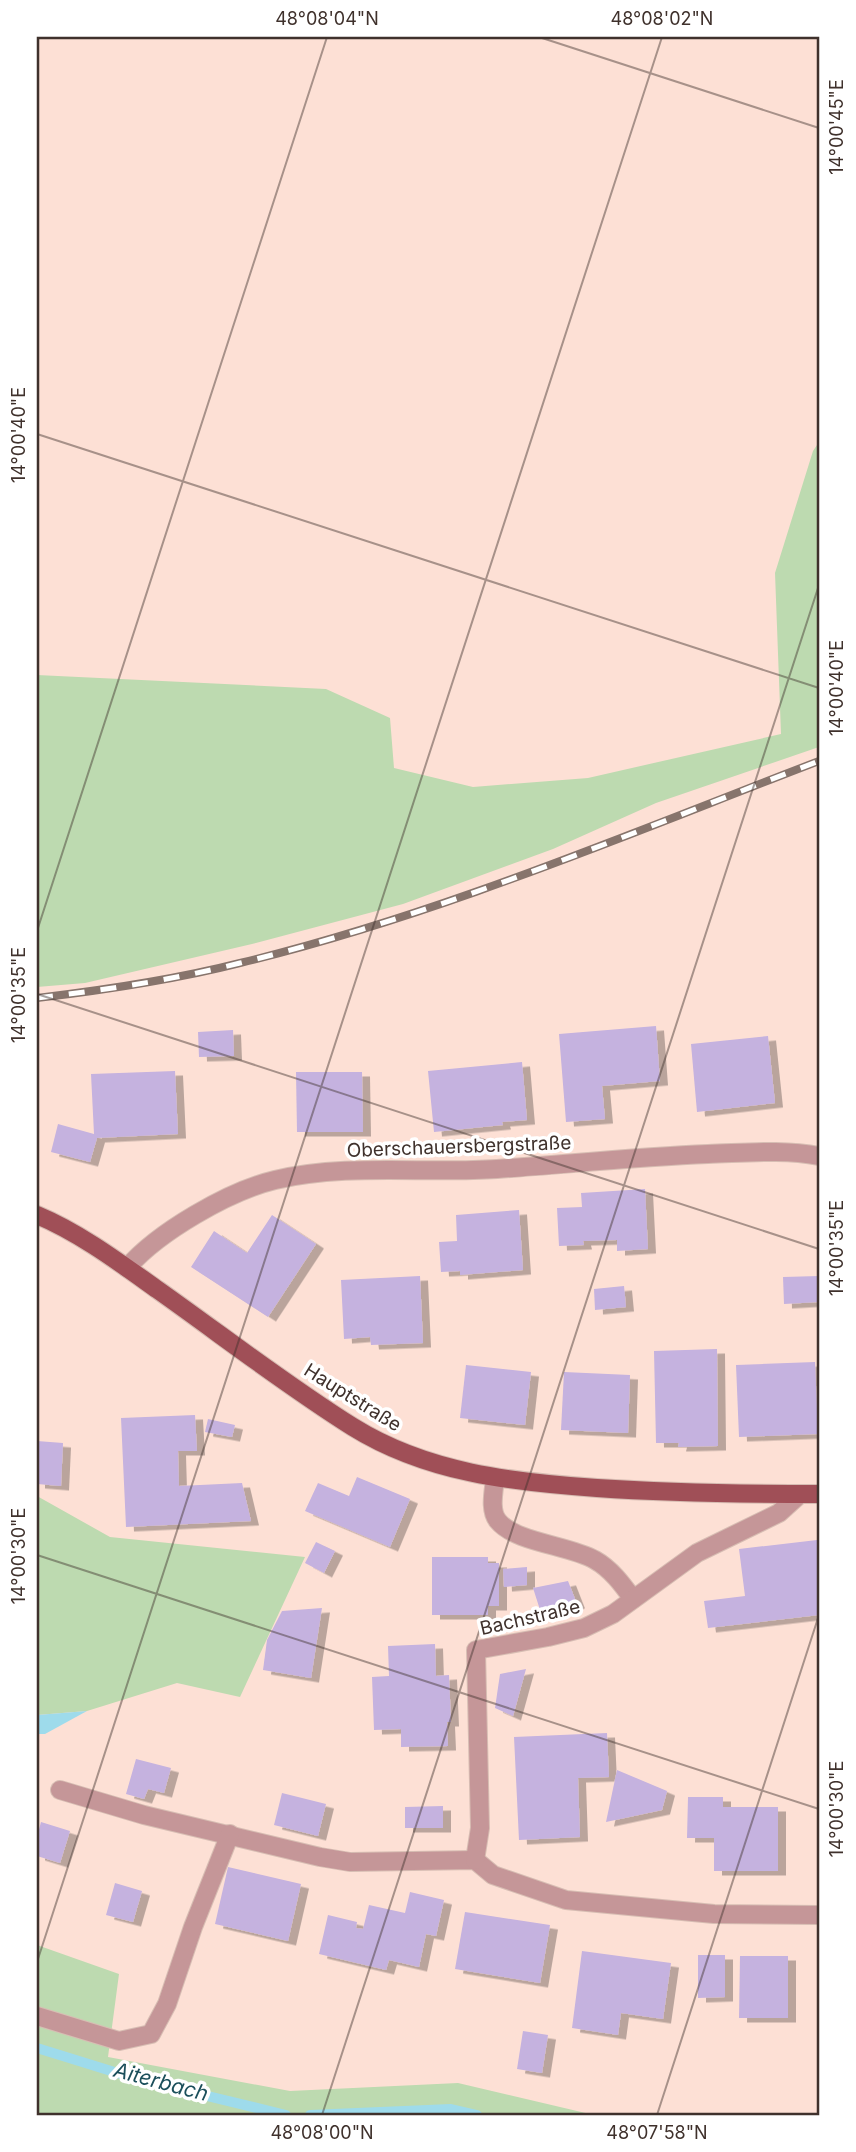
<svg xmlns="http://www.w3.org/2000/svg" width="856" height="2152" font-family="Inter,sans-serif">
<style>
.green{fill:#bddab0}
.water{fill:#9edbeb}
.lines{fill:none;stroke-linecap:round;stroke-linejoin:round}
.stream{stroke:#9edbeb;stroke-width:10}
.building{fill:#c5b2df;filter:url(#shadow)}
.minor-casing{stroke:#d7bdb3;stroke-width:20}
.major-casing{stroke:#d7bdb3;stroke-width:20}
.minor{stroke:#c59698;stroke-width:18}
.major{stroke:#a04f57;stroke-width:18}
.rail-casing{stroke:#87746c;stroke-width:8}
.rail{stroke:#fff;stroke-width:5;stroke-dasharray:16;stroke-linecap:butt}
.ticks{fill:none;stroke:#3f312c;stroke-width:2;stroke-opacity:0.45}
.labels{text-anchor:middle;stroke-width:7;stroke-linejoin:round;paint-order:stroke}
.street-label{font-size:19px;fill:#3f312c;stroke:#fff}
.water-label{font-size:21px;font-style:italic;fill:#1b4f5b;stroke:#fff}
.neatline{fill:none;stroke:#3f312c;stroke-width:2.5}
.ticks-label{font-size:18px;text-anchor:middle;fill:#3f312c}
</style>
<defs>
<filter id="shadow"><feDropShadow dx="8" dy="4.5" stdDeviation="0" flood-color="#0004"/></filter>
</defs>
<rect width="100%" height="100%" fill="#fde0d5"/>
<g class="green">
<path d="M819 442V747L656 803 553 849 403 904 252 944 85 983 37 987V675L326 689 390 718 394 768 473 787 588 778 781 734 775 573 813 451Z"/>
<path d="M37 1496 110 1537 305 1557 240 1697 177 1683 87 1711 37 1715Z"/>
<path d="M37 1945 119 1974 108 2057 290 2091 458 2083 594 2115H37Z"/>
</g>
<path class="water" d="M87 1711 45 1734H37V1715Z"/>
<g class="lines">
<g class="stream">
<path d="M37 2048 137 2079 286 2115"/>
<path d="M310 2115 451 2109 477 2115"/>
</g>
</g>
<g class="building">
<path d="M656 1026 660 1081 602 1086 605 1119 566 1122 559 1034Z"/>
<path d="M233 1030 234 1056 199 1057 198 1032Z"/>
<path d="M768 1036 775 1103 697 1112 691 1044Z"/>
<path d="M522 1062 527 1120 502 1122 503 1125 434 1132 428 1071Z"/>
<path d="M175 1071 178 1134 97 1138 90 1162 51 1152 58 1124 94 1134 91 1074Z"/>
<path d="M296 1072H362L363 1132H297Z"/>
<path d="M645 1189 648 1249 617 1251V1240L583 1241 584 1245 559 1246 557 1208 582 1207 581 1193Z"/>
<path d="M519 1210 523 1270 460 1275V1271L441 1272 439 1242 457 1241 456 1215Z"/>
<path d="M272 1215 316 1244 268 1317 191 1267 214 1231 247 1253Z"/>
<path d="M420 1276 423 1343 371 1345 370 1337 344 1339 341 1280Z"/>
<path d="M819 1276V1302L784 1304 783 1277Z"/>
<path d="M624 1286 626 1307 595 1310 594 1289Z"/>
<path d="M717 1349 718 1446 678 1447 679 1443H656L654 1351Z"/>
<path d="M815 1362 818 1434 739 1437 736 1365Z"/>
<path d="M466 1365 531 1372 525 1425 460 1418Z"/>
<path d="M564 1372 630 1375 628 1433 561 1430Z"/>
<path d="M195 1415 197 1451H178L179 1486 242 1483 251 1521 126 1527 121 1418Z"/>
<path d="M208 1419 235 1425 232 1437 205 1432Z"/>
<path d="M37 1441 63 1443 61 1486 37 1484Z"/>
<path d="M357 1477 410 1499 390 1547 305 1511 318 1483 349 1496Z"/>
<path d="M817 1540 819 1615 708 1628 704 1601 745 1596 739 1549Z"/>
<path d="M316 1542 335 1551 324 1573 305 1563Z"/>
<path d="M432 1557H488V1563H499V1606H488V1615H432Z"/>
<path d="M527 1567V1585L504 1587 503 1569Z"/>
<path d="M568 1581 577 1604 542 1616 533 1588Z"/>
<path d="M322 1608 311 1678 263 1670 267 1640 282 1611Z"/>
<path d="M435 1644 436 1676 449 1675 451 1722H447L448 1746 401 1747V1729L374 1730 372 1677 389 1676 388 1646Z"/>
<path d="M526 1669 513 1716 495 1708 500 1674Z"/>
<path d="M607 1733 609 1777 578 1778 580 1837 519 1840 514 1737Z"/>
<path d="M136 1759 171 1768 164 1793 148 1789 144 1799 126 1794Z"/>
<path d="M617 1770 667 1791 662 1810 606 1822Z"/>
<path d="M282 1793 326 1804 318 1836 274 1825Z"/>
<path d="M688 1797H723V1807H778V1871H714V1838H687Z"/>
<path d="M443 1806V1828H405V1807Z"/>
<path d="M41 1822 70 1831 60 1863 37 1856V1837Z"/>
<path d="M228 1867 301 1884 288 1941 215 1924Z"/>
<path d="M115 1883 142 1891 133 1922 106 1915Z"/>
<path d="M410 1892 444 1900 436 1936 426 1934 419 1967 389 1960 386 1970 319 1954 328 1915 357 1922 356 1928 363 1929 369 1905 405 1913Z"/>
<path d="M465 1912 550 1925 540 1983 455 1969Z"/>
<path d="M582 1951 671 1963 663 2019 621 2013 618 2035 572 2028Z"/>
<path d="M698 1955H725V1997L698 1998Z"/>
<path d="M740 1956H788V2018H739Z"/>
<path d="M523 2031 548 2035 542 2073 517 2069Z"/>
</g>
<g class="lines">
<g class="minor-casing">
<g id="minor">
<path d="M127 1268C158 1232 229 1191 275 1180 347 1163 424 1174 497 1169 568 1164 638 1157 708 1154 745 1153 783 1149 819 1156"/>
<path d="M495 1478C494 1491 489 1510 498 1521 516 1543 569 1545 595 1560 611 1569 622 1584 633 1599"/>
<path d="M60 1790 144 1815 320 1857 350 1862 475 1860 493 1875 566 1900 714 1914 819 1915"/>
<path d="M475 1860 480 1828 476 1650 548 1637 584 1628 613 1614 697 1553 779 1513 800 1494"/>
<path d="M37 2016 119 2041 151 2034 167 2004 193 1927 230 1834"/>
</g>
</g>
<g class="major-casing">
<path id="major" d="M37 1215C80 1233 120 1263 158 1290 223 1336 286 1385 353 1427 427 1473 512 1482 597 1488 671 1493 745 1494 819 1494"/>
</g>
<use href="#minor" class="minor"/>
<use href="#major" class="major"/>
<g class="rail-casing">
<path id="rail" d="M37 998C105 990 173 980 240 963 439 915 628 834 819 761"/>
</g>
<use href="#rail" class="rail"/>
</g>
<path class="ticks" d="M539 37 819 128M37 434 819 688M37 931 327 37M37 994 819 1249M37 1555 819 1809M37 1962 662 37M322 2115 819 585M657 2115 819 1615"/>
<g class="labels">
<g class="street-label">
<text transform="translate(459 1146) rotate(-2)" y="7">Oberschauersbergstraße</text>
<text transform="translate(353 1397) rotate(32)" y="7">Hauptstraße</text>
<text transform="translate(530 1617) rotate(-13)" y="7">Bachstraße</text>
</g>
<g class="water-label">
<text transform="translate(161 2082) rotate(15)" y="7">Aiterbach</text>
</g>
</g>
<rect width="856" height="2152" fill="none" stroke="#ffffff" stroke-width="77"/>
<rect x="38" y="38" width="780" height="2076" class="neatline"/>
<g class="ticks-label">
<text x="327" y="25">48°08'04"N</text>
<text x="662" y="25">48°08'02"N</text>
<text transform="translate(837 127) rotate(-90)" y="6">14°00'45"E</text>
<text transform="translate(19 435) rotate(-90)" y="6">14°00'40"E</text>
<text transform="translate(837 688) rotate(-90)" y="6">14°00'40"E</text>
<text transform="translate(19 995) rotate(-90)" y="6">14°00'35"E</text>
<text transform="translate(837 1248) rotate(-90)" y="6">14°00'35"E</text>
<text transform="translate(19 1556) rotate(-90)" y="6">14°00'30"E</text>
<text transform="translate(837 1809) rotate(-90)" y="6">14°00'30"E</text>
<text x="322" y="2139">48°08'00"N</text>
<text x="657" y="2139">48°07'58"N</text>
</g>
</svg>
